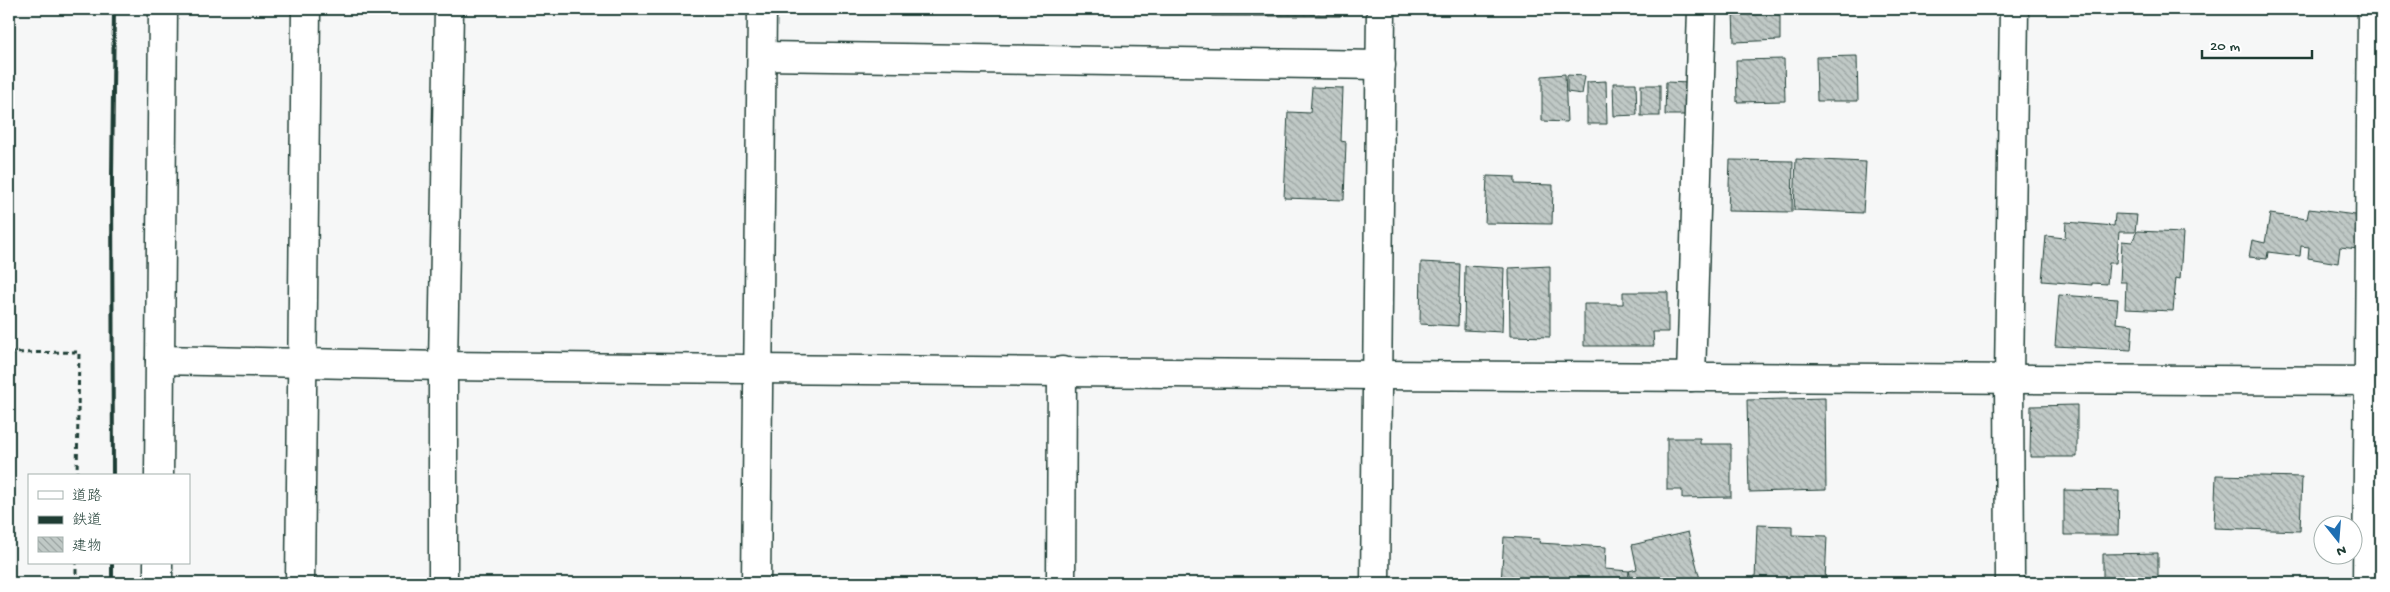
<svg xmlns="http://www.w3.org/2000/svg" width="2390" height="592" font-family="'Gochi Hand','Klee One',sans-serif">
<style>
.building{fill:url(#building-back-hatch);stroke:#1f3d34}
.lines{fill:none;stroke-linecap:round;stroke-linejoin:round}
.minor-casing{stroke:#1f3d34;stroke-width:31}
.tertiary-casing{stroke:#1f3d34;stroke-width:31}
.path{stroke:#1f3d34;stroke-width:3;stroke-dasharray:5 4;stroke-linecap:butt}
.minor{stroke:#fff;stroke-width:28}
.tertiary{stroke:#fff;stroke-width:28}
.rail{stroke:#1f3d34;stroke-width:4}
</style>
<defs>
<pattern id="building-back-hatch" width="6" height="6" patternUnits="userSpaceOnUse" patternTransform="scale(1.25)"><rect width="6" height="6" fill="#c0c9c6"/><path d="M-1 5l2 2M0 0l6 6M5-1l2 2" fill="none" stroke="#9ba4a2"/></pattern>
</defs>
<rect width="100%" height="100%" fill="#f6f7f7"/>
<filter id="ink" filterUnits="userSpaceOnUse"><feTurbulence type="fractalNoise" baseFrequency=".02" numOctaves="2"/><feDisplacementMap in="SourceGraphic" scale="10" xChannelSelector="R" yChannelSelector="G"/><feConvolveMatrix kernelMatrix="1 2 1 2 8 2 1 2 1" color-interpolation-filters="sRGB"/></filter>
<g filter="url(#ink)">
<g class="building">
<rect x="1212" y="9" width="128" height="7"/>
<path d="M1733 9H1780V40L1734 42Z"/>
<path d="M1857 56 1858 101H1817L1816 57Z"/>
<path d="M1784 59 1785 101 1737 102 1736 60Z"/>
<path d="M1565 74 1567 122 1542 121V76Z"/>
<path d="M1567 75 1585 76 1582 94 1567 92Z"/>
<path d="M1606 81 1607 124H1587V82Z"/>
<path d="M1666 82 1690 83 1689 115H1665Z"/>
<path d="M1613 83H1636L1637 115 1614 116Z"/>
<rect x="1641" y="85" width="19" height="31"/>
<path d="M1312 87 1343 88 1341 141 1346 142 1344 200 1284 198 1288 112 1310 113Z"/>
<path d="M1796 159 1866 162 1863 213 1794 210Z"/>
<path d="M1730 160 1793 161 1792 212 1728 211Z"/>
<path d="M1487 176 1515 177V184L1553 185 1552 224 1485 223Z"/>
<path d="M2309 209 2363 216 2358 249 2340 247 2338 263 2308 258 2309 247 2301 246 2300 256 2268 252 2267 259 2249 257 2252 240 2265 243 2270 214 2307 219Z"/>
<path d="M2115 214 2137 215 2135 232H2119L2116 263H2109L2107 284 2092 283V285L2042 281 2046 236 2065 238 2066 222 2114 226Z"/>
<path d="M2137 231 2183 233 2180 279 2176 278 2173 311 2125 309 2126 282H2120L2122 241 2132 242Z"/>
<path d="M1421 262 1460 264 1458 326 1420 324Z"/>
<path d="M1465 266 1504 268 1502 332 1464 330Z"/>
<path d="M1550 266V337L1510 336 1509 268Z"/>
<path d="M1623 292H1668V332H1653L1654 346H1584V304H1623Z"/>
<path d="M2059 295 2118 299 2116 323 2133 325 2131 350 2055 346Z"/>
<path d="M1825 398 1826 490 1749 492 1747 400Z"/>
<path d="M2077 405V457H2030L2031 406Z"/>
<path d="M1667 438H1700V444H1731V497L1682 498V490H1667Z"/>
<path d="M2216 475 2302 477 2300 531 2214 528Z"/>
<path d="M2064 490 2119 491 2118 535H2064Z"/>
<path d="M1757 525 1792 526V535L1827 536 1825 582 1755 580Z"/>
<path d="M1688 532 1701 583H1632L1629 571 1637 569 1632 545Z"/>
<path d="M1504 537 1540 539 1539 543 1606 547 1605 569 1629 571 1628 583H1501Z"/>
<path d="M2158 553V583H2103V554Z"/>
</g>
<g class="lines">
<g class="minor-casing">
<g id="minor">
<path d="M762 56 1381 65"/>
<path d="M160 360 443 366 1377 375 2381 381"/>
<path d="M1691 377 1702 9"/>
<path d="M159 476 163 9"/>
<path d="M158 583V563"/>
<path d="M300 583 306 9"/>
<path d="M443 583V366L449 9"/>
<path d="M756 583 762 9"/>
<path d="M1061 583 1062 371"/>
<path d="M2010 583 2009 378 2014 9"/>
<path d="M2367 583 2372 9"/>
</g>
</g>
<g class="tertiary-casing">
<path id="tertiary" d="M1375 583 1381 9"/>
</g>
<g class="path">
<path d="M9 353 79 352 77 476"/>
<path d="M76 583V563"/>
</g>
<use href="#minor" class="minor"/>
<use href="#tertiary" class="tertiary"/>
<g class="rail">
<path d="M113 476 112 176 114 9"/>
<path d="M112 583V563"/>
</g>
</g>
</g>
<rect width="2390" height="592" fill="none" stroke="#fff" stroke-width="30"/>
<rect x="15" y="15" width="2360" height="562" fill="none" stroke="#1f3d34" stroke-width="2" filter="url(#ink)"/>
<rect x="28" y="474" width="162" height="90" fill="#ffffff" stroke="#a5b1ae"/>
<rect x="38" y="491" width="25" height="8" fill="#ffffff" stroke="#a5b1ae"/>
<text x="72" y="500" font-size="15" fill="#1f3d34">道路</text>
<rect x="38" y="516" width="25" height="8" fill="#1f3d34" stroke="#a5b1ae"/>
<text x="72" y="524" font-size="15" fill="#1f3d34">鉄道</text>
<rect x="38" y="537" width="25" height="15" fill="url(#building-back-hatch)" stroke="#a5b1ae"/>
<text x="72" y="550" font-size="15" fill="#1f3d34">建物</text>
<g transform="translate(2338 540) rotate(163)"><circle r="24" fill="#ffffff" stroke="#a5b1ae"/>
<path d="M0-4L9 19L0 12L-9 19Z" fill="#1f6fb2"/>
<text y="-8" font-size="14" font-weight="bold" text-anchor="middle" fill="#1f3d34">N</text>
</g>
<path d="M2202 50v8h110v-8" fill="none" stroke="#1f3d34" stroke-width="2.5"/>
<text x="2210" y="50" font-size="15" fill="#1f3d34" stroke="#ffffff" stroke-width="4" paint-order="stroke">20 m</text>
</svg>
